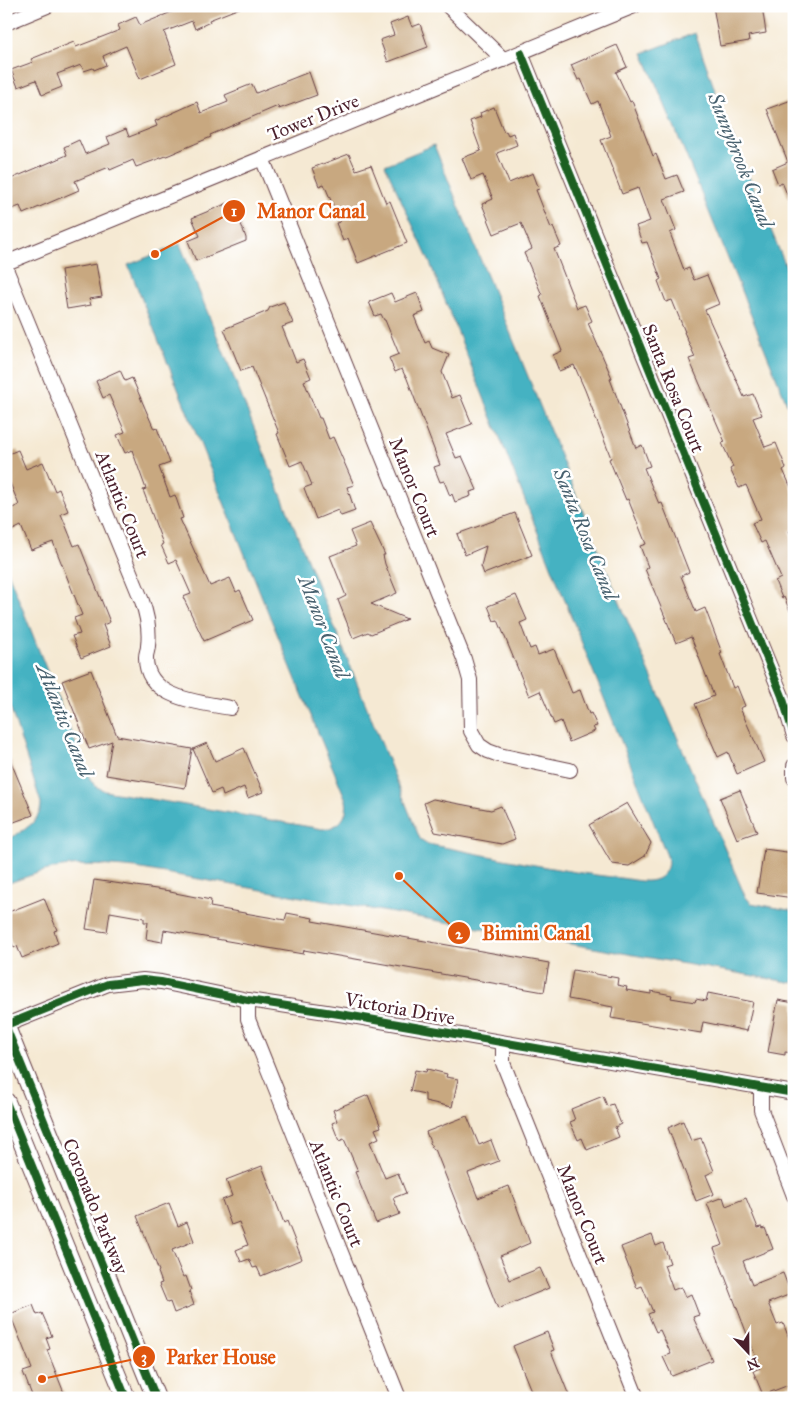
<svg xmlns="http://www.w3.org/2000/svg" width="800" height="1404" font-family="'IM FELL Great Primer',serif">
<style>
.water{fill:#45b2c2;stroke:#486876}
.building{fill:#c8a880}
.lines{fill:none;stroke-linecap:round;stroke-linejoin:round}
.minor-casing{stroke:#643d44;stroke-width:16}
.tertiary-casing{stroke:#643d44;stroke-width:20}
.minor{stroke:#fff;stroke-width:14}
.tertiary{stroke:#fff;stroke-width:18}
.cycleway-casing{stroke:#fff;stroke-width:11}
.cycleway{stroke:#1b5e20;stroke-width:8}
.labels{text-anchor:middle;stroke-width:5;stroke-linejoin:round;paint-order:stroke}
.street-label{font-size:19px;fill:#4a1f2b;stroke:#fff}
.water-label{font-size:20px;font-style:italic;fill:#48616f;stroke:#fff}
.leader{fill:none;stroke:#e0560e;stroke-width:2}
.callout-dot{fill:#e0560e;stroke:#fff;stroke-width:2}
.mark-label{font-size:15px;text-anchor:middle;font-weight:bold;fill:#fff}
.callout-label{font-size:20px;text-anchor:middle;font-weight:bold;fill:#e0560e;stroke:#fff;stroke-width:5;stroke-linejoin:round;paint-order:stroke}
</style>
<rect width="100%" height="100%" fill="#fff"/>
<filter id="ink" filterUnits="userSpaceOnUse"><feTurbulence type="fractalNoise" baseFrequency=".02" numOctaves="2"/><feDisplacementMap in="SourceGraphic" scale="10" xChannelSelector="R" yChannelSelector="G"/><feConvolveMatrix kernelMatrix="1 2 1 2 8 2 1 2 1" color-interpolation-filters="sRGB"/></filter>
<filter id="wash" filterUnits="userSpaceOnUse"><feTurbulence type="fractalNoise" baseFrequency=".0096" numOctaves="4" result="noise"/><feDisplacementMap in="SourceGraphic" scale="20" xChannelSelector="R" yChannelSelector="G"/><feGaussianBlur stdDeviation="1.12" result="paint"/><feColorMatrix in="noise" values="0 0 0 0 0 0 0 0 0 0 0 0 0 0 0 0 0 1.4 0 .05"/><feComposite in="paint" operator="in"/></filter>
<g filter="url(#wash)">
<rect width="100%" height="100%" fill="#f5e9d3"/>
<g class="water">
<path d="M695 33 723 113 794 286V421L685 153 643 53Z"/>
<path d="M434 145 623 610 745 896 751 903 794 911V983L136 868C114 866 92 864 70 866 48 868 27 877 6 884V841C21 831 41 823 41 803L6 694V567L89 777 95 786 105 791 322 829C339 828 349 817 346 800L270 617 128 265 180 244 420 839 428 844C491 856 556 871 620 878 630 879 644 883 654 880 665 877 670 866 667 856L430 263 385 165Z"/>
</g>
<g id="blocks">
<g class="building">
<path d="M172 6 242 7 209 20 210 22 195 29 192 21 164 32 176 64 140 79 126 46 103 56 106 65 94 70 93 68 84 71 81 65 57 74 62 87 42 95 36 80 18 87 11 70 33 62 31 59 74 42 76 47 120 30 118 25 136 17 140 25 174 11Z"/>
<path d="M713 6H762L766 33 748 36 749 41 720 46Z"/>
<path d="M408 17 412 27 420 24 428 47 388 62 380 40 394 35 390 24Z"/>
<path d="M617 45 627 67 616 72 630 102 632 101 653 156 656 154 666 179 677 175 684 192 664 199 676 230 670 233 684 270 689 268 694 280 707 275 719 304 705 310 744 397 753 394 762 415 753 418 765 447 776 443 786 468 783 470 794 494V529L789 531 794 541V620L784 597 782 598 775 581 781 578 765 541 761 543 752 523 761 519 746 485 739 488 730 469 733 467 722 443 725 442 689 359 695 357 684 332H685L672 300 666 302 658 281 661 279 647 242 642 243 636 226 650 221 638 188 622 194 601 140 611 136 598 101 592 104 581 79 578 80 571 65Z"/>
<path d="M309 72 317 95 279 109 278 106 210 135 211 137 169 155 136 167 133 160 110 170 109 167 75 181 79 190 23 214 20 206 6 211V181L67 155 64 147 79 140 85 154 110 144 107 137 126 129 129 137 157 126 155 121 197 102 201 113 228 102 225 95 252 84 256 93Z"/>
<path d="M794 99V209H793L782 182 778 184 772 169 788 162 767 109Z"/>
<path d="M494 107 504 132 506 131 508 135 513 133 517 145 497 153 509 183 533 173 539 189 536 190 551 228 553 227 561 246 554 249 577 308 585 305 592 321 588 323 612 378 610 379 636 448 642 445 650 466 644 468 659 504 662 503 689 572 681 576 696 612 705 608 722 653 720 654 733 688 737 686 745 706 740 708 764 762 737 774 728 752 718 757 695 704 714 696 691 637 676 643 645 569 648 567 640 546 646 544 628 499 626 500 609 459 611 458 585 390 574 365 559 371 553 355 562 351 540 296 542 295 524 253 532 249 521 223 494 234 482 204 493 199 483 175 471 180 462 158 481 151 470 121 481 117 480 113Z"/>
<path d="M349 154 356 170 371 165 386 203 390 201 407 243 358 263 348 238 343 241 336 223 340 222 324 184 319 186 312 168Z"/>
<path d="M233 201 246 238V241L196 261 188 241 200 236 192 218Z"/>
<path d="M96 264 102 297 89 299 91 305 67 309 61 270Z"/>
<path d="M391 293 395 302 417 293 424 312 414 316 425 343 429 341 432 348 449 355 442 372 452 398 460 395 472 424 446 434 456 458 462 456 477 490 470 492 471 496 455 502 452 494 450 496 444 481 440 482 434 467 440 465 406 376H405L402 369 395 372 389 358 399 354 385 320H384L381 314 375 316 369 302Z"/>
<path d="M284 302 293 323 282 327 296 362 303 359 311 378 304 381 319 418H321L329 439 333 437 354 485 347 487 355 511 341 516 338 510 316 519 304 488 312 485 302 461 290 466 277 434 279 433 252 367 241 371 224 329 268 311 270 307Z"/>
<path d="M120 370 125 381 132 378 154 429 157 428 170 463 159 467 170 497 175 495 183 518 180 519 210 586 230 578 236 592 240 590 253 620 204 641 183 597 191 594 176 560 169 563 161 545 163 544 143 490 146 489 132 450 125 453 117 435 125 432 109 395 103 398 96 381Z"/>
<path d="M18 450 26 469 43 462 55 491 59 489 68 511 61 514 74 546 79 544 110 622 103 625 111 646 81 658 72 636 80 634 74 618 82 615 53 542 31 550 21 526 11 531 6 520V511L19 505 10 483 6 484V455Z"/>
<path d="M515 513 532 555 484 574 481 566 486 546 465 555 457 534Z"/>
<path d="M370 523 385 555H383L385 564 397 593 371 604 407 619 371 634 368 632 353 638 338 600 346 596 330 556 356 546 350 531Z"/>
<path d="M516 595 527 620 520 623 530 649 535 647 538 655 554 649 572 693 580 690 589 714 591 713 597 726 593 727 595 731 569 742 561 721 554 724 540 691 529 696 498 620 494 621 488 606Z"/>
<path d="M91 670 117 736 192 749 185 788 106 775 112 741 89 749 62 681Z"/>
<path d="M207 743 215 761 244 748 263 792 248 798 244 787 223 796 221 789 212 793 193 749Z"/>
<path d="M6 750 33 815 6 825Z"/>
<path d="M740 790 757 832 737 839 720 798Z"/>
<path d="M433 799 491 810 501 806 515 839 502 844 435 832 424 803Z"/>
<path d="M627 803 651 843 645 856 629 866 612 864 589 825Z"/>
<path d="M764 849 794 853V898L757 893Z"/>
<path d="M94 880 170 891V892L211 900 210 907 285 920 287 913 313 918 312 921 549 963 544 992 304 950 303 954 164 930 162 942 146 939 148 922H144V918L110 912 107 932 86 929Z"/>
<path d="M44 898 57 930 54 931 58 943 22 958 17 946 14 948 6 930V913Z"/>
<path d="M573 970 618 978 617 985 627 987 626 990 651 994V991L672 995 671 998 695 1002 696 999 706 1001 708 993 753 1002 747 1031 703 1022 701 1033 611 1018 613 1007 568 999Z"/>
<path d="M778 1000 794 1003V1053L785 1052V1055L768 1052Z"/>
<path d="M427 1069 447 1074 446 1077 458 1079 452 1107 425 1101V1094L410 1091 415 1070 426 1072Z"/>
<path d="M368 1095 381 1127 375 1129 379 1138 370 1142 385 1178 398 1173 406 1193 393 1198 400 1214 376 1223 355 1172 358 1171 344 1139 339 1141 332 1123 337 1121 333 1110Z"/>
<path d="M603 1096 607 1106 613 1104 621 1124 615 1127 619 1137 587 1150 582 1138 578 1140 570 1122 575 1120 571 1109Z"/>
<path d="M467 1116 479 1145 491 1140 499 1161 468 1173 478 1198 509 1186 530 1243 500 1256 510 1280 540 1268 549 1288 498 1309 435 1149 433 1150 426 1132Z"/>
<path d="M683 1121 691 1141 701 1138 714 1171 706 1175 714 1194 696 1201 668 1128Z"/>
<path d="M262 1166 284 1223 287 1221 302 1259 261 1276 257 1267 253 1268 249 1259 241 1262 236 1250 248 1245 239 1222 231 1225 222 1200 232 1196 226 1180Z"/>
<path d="M723 1197 726 1206 746 1198 758 1228 762 1227 763 1229 765 1228 773 1249 743 1261 752 1285 783 1273 791 1294 768 1303 777 1325 783 1323 794 1351V1383L763 1395 753 1371 760 1368 714 1248 723 1245 707 1203Z"/>
<path d="M169 1203 178 1226 187 1222 194 1241 172 1250 183 1277 186 1276 191 1290 189 1291 194 1305 174 1313 170 1302 167 1303 159 1284 162 1283 158 1272 159 1271 137 1216Z"/>
<path d="M652 1235 656 1246 663 1243 670 1263 664 1265 673 1290 681 1287 685 1297 691 1294 699 1315 693 1317 712 1360 672 1376 663 1357 671 1354 660 1330 656 1332 648 1314 653 1312 642 1286 637 1288 621 1247Z"/>
<path d="M33 1305 37 1315 42 1313 52 1336 46 1338 50 1349 47 1350 66 1398H33L23 1372 32 1369 10 1314Z"/>
<path d="M547 1332 554 1350 551 1351 570 1398H534L513 1346Z"/>
</g>
</g>
</g>
<g filter="url(#ink)">
<use href="#blocks" fill-opacity="0" stroke="#643d44" stroke-width="1"/>
<g class="lines">
<g class="minor-casing">
<g id="minor">
<path d="M448 6 504 60"/>
<path d="M6 23 47 6"/>
<path d="M521 53 782 696 794 736"/>
<path d="M262 158 464 659 470 680 471 731 479 745 488 751 499 755 570 770"/>
<path d="M6 263 634 6"/>
<path d="M6 269 142 601C147 615 150 630 148 646 148 650 146 653 146 657 145 699 200 702 230 708"/>
<path d="M794 766V778"/>
<path d="M248 1000V1019L399 1398"/>
<path d="M6 1025 108 984 143 980 161 982 248 1000 352 1016 794 1093"/>
<path d="M503 1043V1063L637 1398"/>
<path d="M761 1087V1110L794 1196"/>
</g>
</g>
<g class="tertiary-casing">
<g id="tertiary">
<path d="M6 1027 156 1398"/>
<path d="M6 1102 126 1398"/>
</g>
</g>
<use href="#minor" class="minor"/>
<use href="#tertiary" class="tertiary"/>
<g class="cycleway-casing">
<g id="cycleway">
<path d="M521 53 782 696 794 736"/>
<path d="M6 1025 108 984 143 980 161 982 248 1000 352 1016 794 1093"/>
<path d="M6 1027 156 1398"/>
<path d="M6 1102 126 1398"/>
</g>
</g>
<use href="#cycleway" class="cycleway"/>
</g>
</g>
<g class="labels">
<g class="street-label">
<text transform="translate(313 117) rotate(-22)" y="7">Tower Drive</text>
<text transform="translate(674 388) rotate(68)" y="7">Santa Rosa Court</text>
<text transform="translate(415 487) rotate(68)" y="7">Manor Court</text>
<text transform="translate(123 504) rotate(68)" y="7">Atlantic Court</text>
<text transform="translate(400 1008) rotate(10)" y="7">Victoria Drive</text>
<text transform="translate(337 1193) rotate(68)" y="7">Atlantic Court</text>
<text transform="translate(96 1206) rotate(68)" y="7">Coronado Parkway</text>
<text transform="translate(583 1214) rotate(68)" y="7">Manor Court</text>
</g>
<g class="water-label">
<text transform="translate(741 160) rotate(68)" y="7">Sunnybrook Canal</text>
<text transform="translate(586 534) rotate(68)" y="7">Santa Rosa Canal</text>
<text transform="translate(324 627) rotate(69)" y="7">Manor Canal</text>
<text transform="translate(65 720) rotate(68)" y="7">Atlantic Canal</text>
</g>
</g>
<path class="leader" d="M155 254L234 211M399 876L459 933M42 1379L144 1357"/>
<g class="callout-dot">
<circle cx="155" cy="254" r="5"/>
<circle cx="399" cy="876" r="5"/>
<circle cx="42" cy="1379" r="5"/>
<circle cx="234" cy="211" r="12"/>
<circle cx="459" cy="933" r="12"/>
<circle cx="144" cy="1357" r="12"/>
</g>
<g class="mark-label">
<text x="234" y="216">1</text>
<text x="459" y="939">2</text>
<text x="144" y="1362">3</text>
</g>
<g class="callout-label">
<text x="311" y="218">Manor Canal</text>
<text x="536" y="940">Bimini Canal</text>
<text x="221" y="1364">Parker House</text>
</g>
<rect width="800" height="1404" fill="none" stroke="#fff" stroke-width="25"/>
<g transform="translate(748 1352) rotate(158)" stroke="#ffffff" stroke-width="4" paint-order="stroke">
<path d="M0-4L9 19L0 12L-9 19Z" fill="#4a1f2b"/>
<text y="-8" font-size="14" font-weight="bold" text-anchor="middle" fill="#4a1f2b">N</text>
</g>
</svg>
